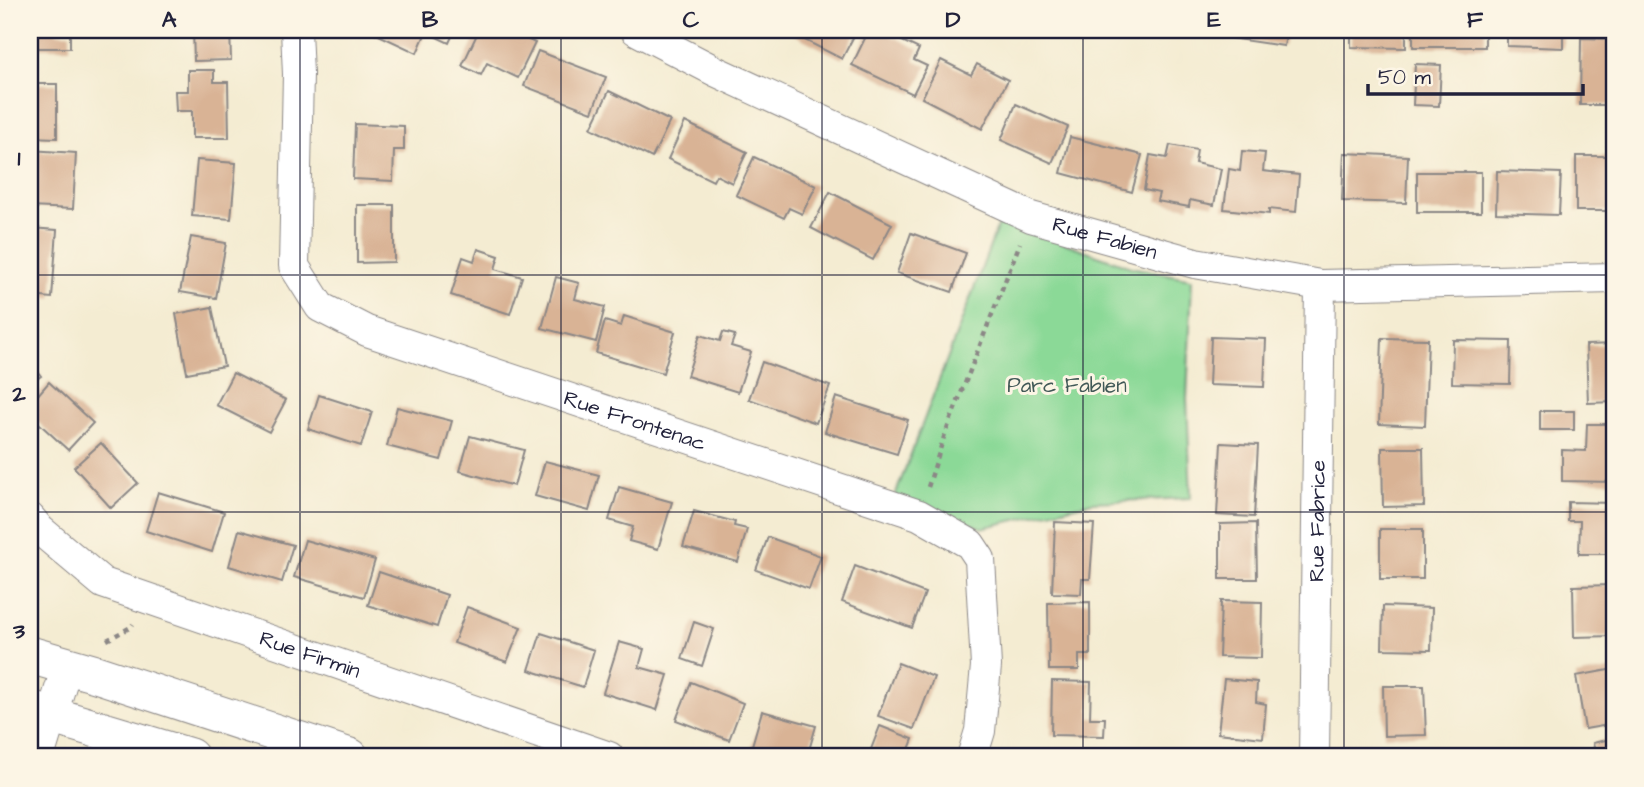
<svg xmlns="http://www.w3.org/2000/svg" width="1644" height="787" font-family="'Architects Daughter',sans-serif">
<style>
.green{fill:#8bd997;stroke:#567e69;stroke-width:2}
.building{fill:#d9b395}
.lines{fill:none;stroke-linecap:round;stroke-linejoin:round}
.minor-casing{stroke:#8b8786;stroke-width:32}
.major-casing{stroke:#8b8786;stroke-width:39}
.path{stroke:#8b8786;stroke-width:4.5;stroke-dasharray:5 5;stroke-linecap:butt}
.minor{stroke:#fff;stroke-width:30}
.major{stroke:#fff;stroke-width:37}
.grid{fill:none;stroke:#22223b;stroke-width:2;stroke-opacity:0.55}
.labels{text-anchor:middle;stroke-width:6;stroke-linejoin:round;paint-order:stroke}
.street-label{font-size:21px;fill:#22223b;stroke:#fcf5e5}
.park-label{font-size:21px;fill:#425957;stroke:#fcf5e5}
.neatline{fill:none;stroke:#22223b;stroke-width:2.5}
.grid-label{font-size:23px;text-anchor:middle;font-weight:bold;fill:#22223b}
</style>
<rect width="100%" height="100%" fill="#fcf5e5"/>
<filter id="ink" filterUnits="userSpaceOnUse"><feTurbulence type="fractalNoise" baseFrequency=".0143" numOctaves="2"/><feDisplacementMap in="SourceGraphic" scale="14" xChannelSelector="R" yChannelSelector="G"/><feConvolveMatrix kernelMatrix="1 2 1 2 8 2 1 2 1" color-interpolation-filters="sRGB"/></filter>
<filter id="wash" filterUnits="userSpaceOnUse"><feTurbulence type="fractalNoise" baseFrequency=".00686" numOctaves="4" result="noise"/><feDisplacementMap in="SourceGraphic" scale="28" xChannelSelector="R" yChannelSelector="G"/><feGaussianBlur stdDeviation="1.57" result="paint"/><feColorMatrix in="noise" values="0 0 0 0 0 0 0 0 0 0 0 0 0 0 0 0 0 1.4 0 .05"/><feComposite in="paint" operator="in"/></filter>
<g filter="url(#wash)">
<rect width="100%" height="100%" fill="#f4ecd2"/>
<path class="green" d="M1000 220 1131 267 1192 279 1187 399 1191 498 1092 502 982 528 895 496Z"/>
<g id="blocks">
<g class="building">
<path d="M30 30H56V33H70V48H30Z"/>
<path d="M193 30H230L231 60 194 61Z"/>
<path d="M368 30H455L449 43 426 32 417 53Z"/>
<path d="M479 30H508L535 43 518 78 487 63 481 75 462 66Z"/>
<path d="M785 30H857L842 59Z"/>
<path d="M869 30H879L919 49 914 60 927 66 913 94 852 65Z"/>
<path d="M1209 30H1222L1220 38 1208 36Z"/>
<path d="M1230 30H1287L1284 46 1229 38Z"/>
<path d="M1351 30H1406V48L1351 47Z"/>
<rect x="1413" y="30" width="72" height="17"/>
<path d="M1507 30H1563V48L1507 46Z"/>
<path d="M1581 38 1614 39V105H1580Z"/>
<path d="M538 51 606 77 592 112 524 86Z"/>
<path d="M941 60 971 75 977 64 1008 80 982 129 922 98Z"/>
<path d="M1415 64 1441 65 1439 106 1413 105Z"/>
<path d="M188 70H214V82H228L229 138H192V111H176L175 91H188Z"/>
<path d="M30 84H57V138L30 137Z"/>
<path d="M609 91 670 121 652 158 591 128Z"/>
<path d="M1016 104 1068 127 1052 163 1001 140Z"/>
<path d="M685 122 747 152 732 183 716 175 713 181 668 159Z"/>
<path d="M355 124 404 126V150H394L393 181 353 179Z"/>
<path d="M1070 137 1142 155 1132 192 1061 173Z"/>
<path d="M1170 145 1197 150 1195 163 1221 169 1214 205 1190 200 1189 207 1157 201 1159 193 1144 190 1150 155 1167 158Z"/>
<path d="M30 150 76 153 73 209 30 207Z"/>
<path d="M1242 151 1265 153 1263 171 1299 175 1296 212 1269 209V214L1224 209 1229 169 1240 171Z"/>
<path d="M1344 153 1408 156 1406 203 1342 201Z"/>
<rect x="1576" y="156" width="38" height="55"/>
<path d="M754 157 816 186 802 214 789 208 784 218 736 195Z"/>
<path d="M197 160 236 163 231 219 192 216Z"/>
<path d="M1497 171 1561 173 1559 215 1496 213Z"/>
<rect x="1417" y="172" width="64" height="40"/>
<path d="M830 192 892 224 873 260 811 228Z"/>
<path d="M357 205H394V262L357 263Z"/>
<path d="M30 228 57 230 52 298 30 296Z"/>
<path d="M911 233 966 253 952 292 897 273Z"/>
<path d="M191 237 226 243 216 298 180 292Z"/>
<path d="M478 249 499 256 495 269 522 277 510 314 451 295 463 257 474 261Z"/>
<path d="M556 277 579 283 575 299 605 307 596 342 542 328Z"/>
<path d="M212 307 224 366 187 373 176 314Z"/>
<path d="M624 316 675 332 663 373 596 353 605 321 621 326Z"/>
<path d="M723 332 735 335 731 346 751 352 738 392 687 376 700 335 720 341Z"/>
<path d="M1211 337 1266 339 1264 387 1209 385Z"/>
<path d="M1382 338 1428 339 1425 426 1379 424Z"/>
<path d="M1453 340 1511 341 1510 384 1452 383Z"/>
<path d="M1614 344V402L1588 403 1586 345Z"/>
<path d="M30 361 41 376 30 384Z"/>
<path d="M762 362 830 386 816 423 749 399Z"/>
<path d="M233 373 286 400 269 432 216 405Z"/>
<path d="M49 382 93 423 68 450 30 415V404Z"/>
<path d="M319 395 372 412 361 446 308 429Z"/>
<path d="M836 397 908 420 897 454 825 432Z"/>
<path d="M397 407 452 421 441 460 387 446Z"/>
<rect x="1540" y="411" width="34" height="19"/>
<path d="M1587 424H1614V482L1562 481V450L1586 451Z"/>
<path d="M470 436 524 450 514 486 460 471Z"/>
<path d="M101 443 138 483 111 508 74 467Z"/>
<path d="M1221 443 1258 445 1254 517 1217 515Z"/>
<path d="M1382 448H1423L1424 506 1383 507Z"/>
<path d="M545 461 599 475 589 511 535 496Z"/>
<path d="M619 487 672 502 658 549 629 541 633 527 609 520Z"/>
<path d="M158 492 224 512 212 552 146 531Z"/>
<path d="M1568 502 1614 503V554H1579L1580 521H1568Z"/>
<path d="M694 511 735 522 734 526 747 529 738 562 683 547Z"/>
<path d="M1055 522 1094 524 1090 579H1082L1081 594 1052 593Z"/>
<path d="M1256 523 1257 579H1220V524Z"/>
<rect x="1380" y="529" width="43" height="50"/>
<path d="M239 530 293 545 282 582 229 566Z"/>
<path d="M768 537 821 556 809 589 756 570Z"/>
<path d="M305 540 375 560 364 597 294 577Z"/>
<path d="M855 566 925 593 912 628 842 602Z"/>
<path d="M379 572 447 595 437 627 368 605Z"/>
<path d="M1613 585 1614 636 1574 637 1573 586Z"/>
<path d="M1221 601 1262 602 1261 658 1219 657Z"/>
<path d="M1090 602V655H1079V670H1049L1048 603Z"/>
<path d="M1383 606 1432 608 1431 650 1382 649Z"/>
<path d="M467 607 521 627 507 662 454 643Z"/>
<path d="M694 622 714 629 702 666 682 659Z"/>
<path d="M541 633 594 650 583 687 529 670Z"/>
<path d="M619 642 644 649 639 667 668 675 657 710 603 693Z"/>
<path d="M898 663 934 677 914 729 878 716Z"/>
<path d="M1614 669V724L1585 729 1576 676Z"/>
<path d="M1224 679 1257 682 1256 702 1266 704 1263 738 1218 733Z"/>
<path d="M1052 681 1091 682 1090 718H1105L1104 736 1051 735Z"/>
<path d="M691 682 743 703 729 740 676 720Z"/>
<path d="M1383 686H1424L1426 735 1384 736Z"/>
<path d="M762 711 816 726 807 757H780L751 749Z"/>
<path d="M880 726 913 739 906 757H868Z"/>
<path d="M1614 738V757H1596L1593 743Z"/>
</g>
</g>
</g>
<g filter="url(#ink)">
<use href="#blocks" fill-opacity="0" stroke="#8b8786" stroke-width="2"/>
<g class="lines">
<g class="minor-casing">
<g id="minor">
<path id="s1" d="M296 30 298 74 294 266 320 307 367 331 919 515 970 544 980 559 986 666 980 731 972 757"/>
<path id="s2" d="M636 30 717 72 1031 217 1195 263 1320 285 1614 278"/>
<path id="s3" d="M30 518 40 530 103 583 609 757"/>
<path d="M39 757 67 666"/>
<path id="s4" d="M1314 757 1320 285"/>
</g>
</g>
<g class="major-casing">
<g id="major">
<path d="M30 655 96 674 350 757"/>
<path d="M30 709 190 757"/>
</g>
</g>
<g class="path">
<path d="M928 487 944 437 1020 243"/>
<path d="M107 640 131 627 133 624"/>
</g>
<use href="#minor" class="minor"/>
<use href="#major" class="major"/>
</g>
</g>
<path class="grid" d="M300 30V757M561 30V757M822 30V757M1083 30V757M1344 30V757M30 275H1614M30 512H1614"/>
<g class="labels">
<g class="street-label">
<text dy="7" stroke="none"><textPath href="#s2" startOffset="514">Rue Fabien</textPath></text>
<text dy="7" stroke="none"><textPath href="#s1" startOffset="620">Rue Frontenac</textPath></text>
<text dy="7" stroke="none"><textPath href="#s4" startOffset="236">Rue Fabrice</textPath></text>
<text dy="7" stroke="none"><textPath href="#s3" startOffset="317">Rue Firmin</textPath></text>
</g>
<g class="park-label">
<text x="1067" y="392">Parc Fabien</text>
</g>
</g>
<rect width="1644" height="787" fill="none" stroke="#fcf5e5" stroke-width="77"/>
<path d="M1368 84v10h215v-10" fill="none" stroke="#22223b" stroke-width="3.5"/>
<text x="1378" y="84" font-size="21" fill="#22223b" stroke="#fcf5e5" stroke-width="5" paint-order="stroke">50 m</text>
<rect x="38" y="38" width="1568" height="710" class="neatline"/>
<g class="grid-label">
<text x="169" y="27">A</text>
<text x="430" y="27">B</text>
<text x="691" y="27">C</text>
<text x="953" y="27">D</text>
<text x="1214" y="27">E</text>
<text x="1475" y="27">F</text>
<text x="19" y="165">1</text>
<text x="19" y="401">2</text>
<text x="19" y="638">3</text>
</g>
</svg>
